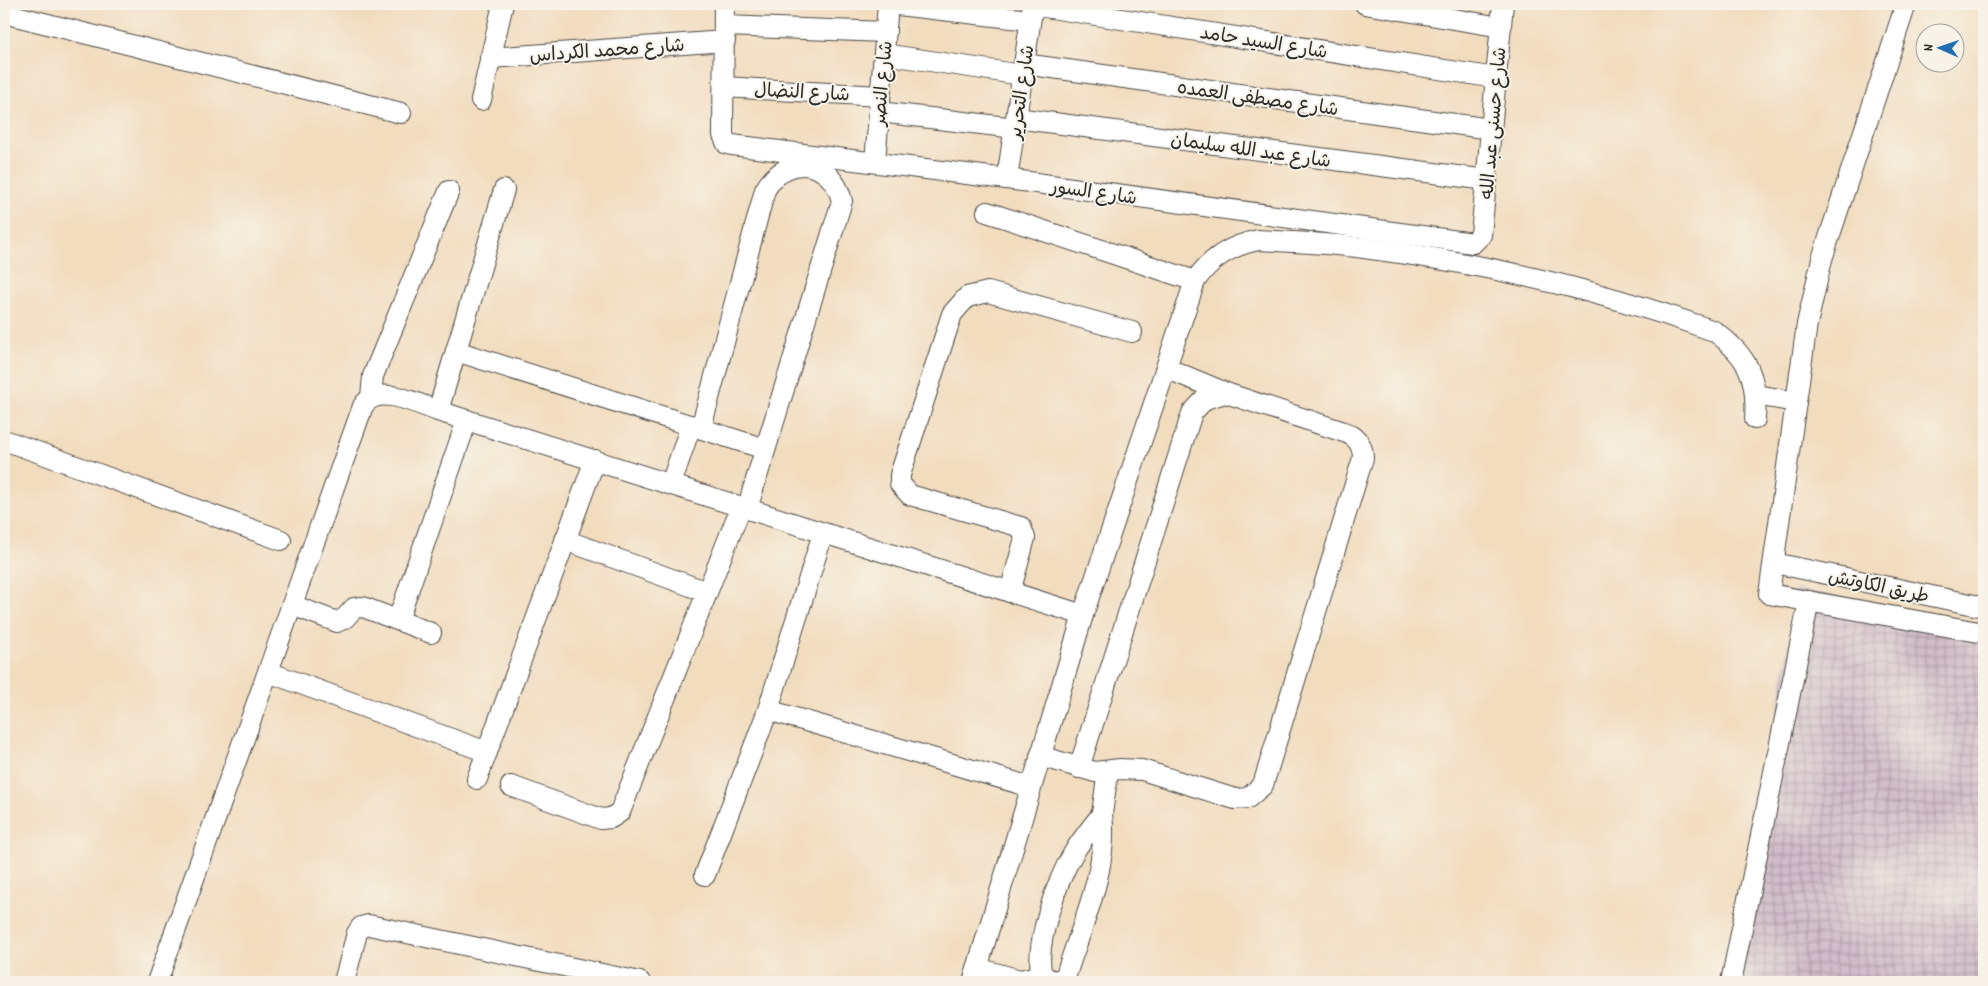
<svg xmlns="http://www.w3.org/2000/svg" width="1988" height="986" font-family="Dekko,'Playpen Sans Arabic',sans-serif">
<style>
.industrial{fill:url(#industrial-grid)}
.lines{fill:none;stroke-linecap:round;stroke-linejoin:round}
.minor-casing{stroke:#494641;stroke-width:22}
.minor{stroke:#fff;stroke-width:20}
.labels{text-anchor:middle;stroke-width:4;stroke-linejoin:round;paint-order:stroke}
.street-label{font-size:19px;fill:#2b2b2b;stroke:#f7f3e8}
</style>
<defs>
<pattern id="industrial-grid" width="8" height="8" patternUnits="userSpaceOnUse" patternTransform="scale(1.25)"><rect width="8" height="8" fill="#d1bdc9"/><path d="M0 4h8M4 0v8" fill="none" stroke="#aa9aa3"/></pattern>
</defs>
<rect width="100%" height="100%" fill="#f7f3e8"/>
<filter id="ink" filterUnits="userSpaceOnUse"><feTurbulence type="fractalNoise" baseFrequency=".02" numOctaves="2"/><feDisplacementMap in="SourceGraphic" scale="10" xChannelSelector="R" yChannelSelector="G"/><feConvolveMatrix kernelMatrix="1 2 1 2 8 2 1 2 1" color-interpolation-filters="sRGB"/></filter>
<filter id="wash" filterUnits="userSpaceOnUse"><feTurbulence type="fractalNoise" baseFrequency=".0096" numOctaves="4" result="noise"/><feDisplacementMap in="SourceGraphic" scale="20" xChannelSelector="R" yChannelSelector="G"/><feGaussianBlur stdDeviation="1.12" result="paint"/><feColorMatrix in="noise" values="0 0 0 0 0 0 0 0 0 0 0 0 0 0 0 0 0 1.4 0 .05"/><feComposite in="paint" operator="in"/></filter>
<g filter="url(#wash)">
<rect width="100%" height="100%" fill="#f2dcbe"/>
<path class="industrial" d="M1796 589 1984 625V982H1731L1793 621Z"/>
</g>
<g filter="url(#ink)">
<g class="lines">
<g class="minor-casing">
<g id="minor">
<path d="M724 4 723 135 727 144 732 145 1007 179 1473 243 1481 235 1503 4"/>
<path d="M889 4 1030 20"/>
<path d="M1365 4 1501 27"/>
<path d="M1906 4 1822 259 1807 324 1769 594 1984 633"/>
<path d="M1032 5 1496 78"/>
<path d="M4 13 401 113"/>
<path d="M725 26 886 32"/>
<path d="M884 54 1022 75"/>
<path d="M490 58 725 41"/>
<path d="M1024 64 1491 129"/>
<path d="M724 87 880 96"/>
<path d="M481 100 503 4"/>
<path d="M879 112 1015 128"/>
<path d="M1016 118 1487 180"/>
<path d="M875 162 888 4"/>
<path d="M1007 179 1033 4"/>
<path d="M987 212 1195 281"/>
<path d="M456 351 765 449"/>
<path d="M1756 395 1796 402"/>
<path d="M371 397 373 376 449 191"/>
<path d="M438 411 504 190"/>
<path d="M701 428 765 190C787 152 832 159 842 201L747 509"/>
<path d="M4 440 281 540"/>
<path d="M671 484 691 425"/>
<path d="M565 540 707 592"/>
<path d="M1774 563 1984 607"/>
<path d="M1010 592 1025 538 1021 527 910 495 900 484V475L952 314 967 297 988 292 1132 332"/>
<path d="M292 605 337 622 345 618 354 608 363 607 431 633"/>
<path d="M398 620 467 420"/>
<path d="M268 672 487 752"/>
<path d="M768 710 1031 787"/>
<path d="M1040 756 1095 772 1120 769 1142 770 1235 799 1248 798 1263 785 1363 458C1363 446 1358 438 1347 433L1226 393 1166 368"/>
<path d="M1079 768 1192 413 1205 399 1226 393"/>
<path d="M477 779 595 460"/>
<path d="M511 786 601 819 611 818 620 812 741 507"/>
<path d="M1102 814C1109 868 1082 924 1066 975L1062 979 1052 981 1043 975 1041 971C1036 940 1057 881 1073 854 1081 840 1092 827 1102 814Z"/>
<path d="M1102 814 1108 771"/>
<path d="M705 875 768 710 823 533"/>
<path d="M977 968 1020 980 1043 975"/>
<path d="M157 982 363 406C378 383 417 404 438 411L1083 615"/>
<path d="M344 982 357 933 361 927 369 925 640 982"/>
<path d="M973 982 1083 615 1195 281C1211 258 1230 246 1258 240 1293 242 1329 243 1364 248 1483 263 1601 290 1714 331 1748 356 1758 377 1755 419"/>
<path d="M1731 982 1809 601"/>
</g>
</g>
<use href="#minor" class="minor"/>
</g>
</g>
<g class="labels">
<g class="street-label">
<text transform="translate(1264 41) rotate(9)" y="7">شارع السيد حامد</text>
<text transform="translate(607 49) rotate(-4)" y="7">شارع محمد الكرداس</text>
<text transform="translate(881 83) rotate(-85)" y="7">شارع النصر</text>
<text transform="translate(802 91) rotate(3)" y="7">شارع النضال</text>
<text transform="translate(1020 92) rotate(-82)" y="7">شارع التحرير</text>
<text transform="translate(1258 97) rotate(8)" y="7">شارع مصطفى العمده</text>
<text transform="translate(1492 123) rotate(-85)" y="7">شارع حسنى عبد الله</text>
<text transform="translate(1251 149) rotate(8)" y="7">شارع عبد الله سليمان</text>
<text transform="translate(1094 191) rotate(8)" y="7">شارع السور</text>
<text transform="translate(1879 585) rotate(12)" y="7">طريق الكاوتش</text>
</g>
</g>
<rect width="1988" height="986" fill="none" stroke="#f7f3e8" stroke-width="20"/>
<g transform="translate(1940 48) rotate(272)"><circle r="24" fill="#f7f3e8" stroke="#a5a39c"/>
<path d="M0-4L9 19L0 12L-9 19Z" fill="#1f6fb2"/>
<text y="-8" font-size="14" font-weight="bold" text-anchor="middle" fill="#2b2b2b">N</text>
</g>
</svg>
